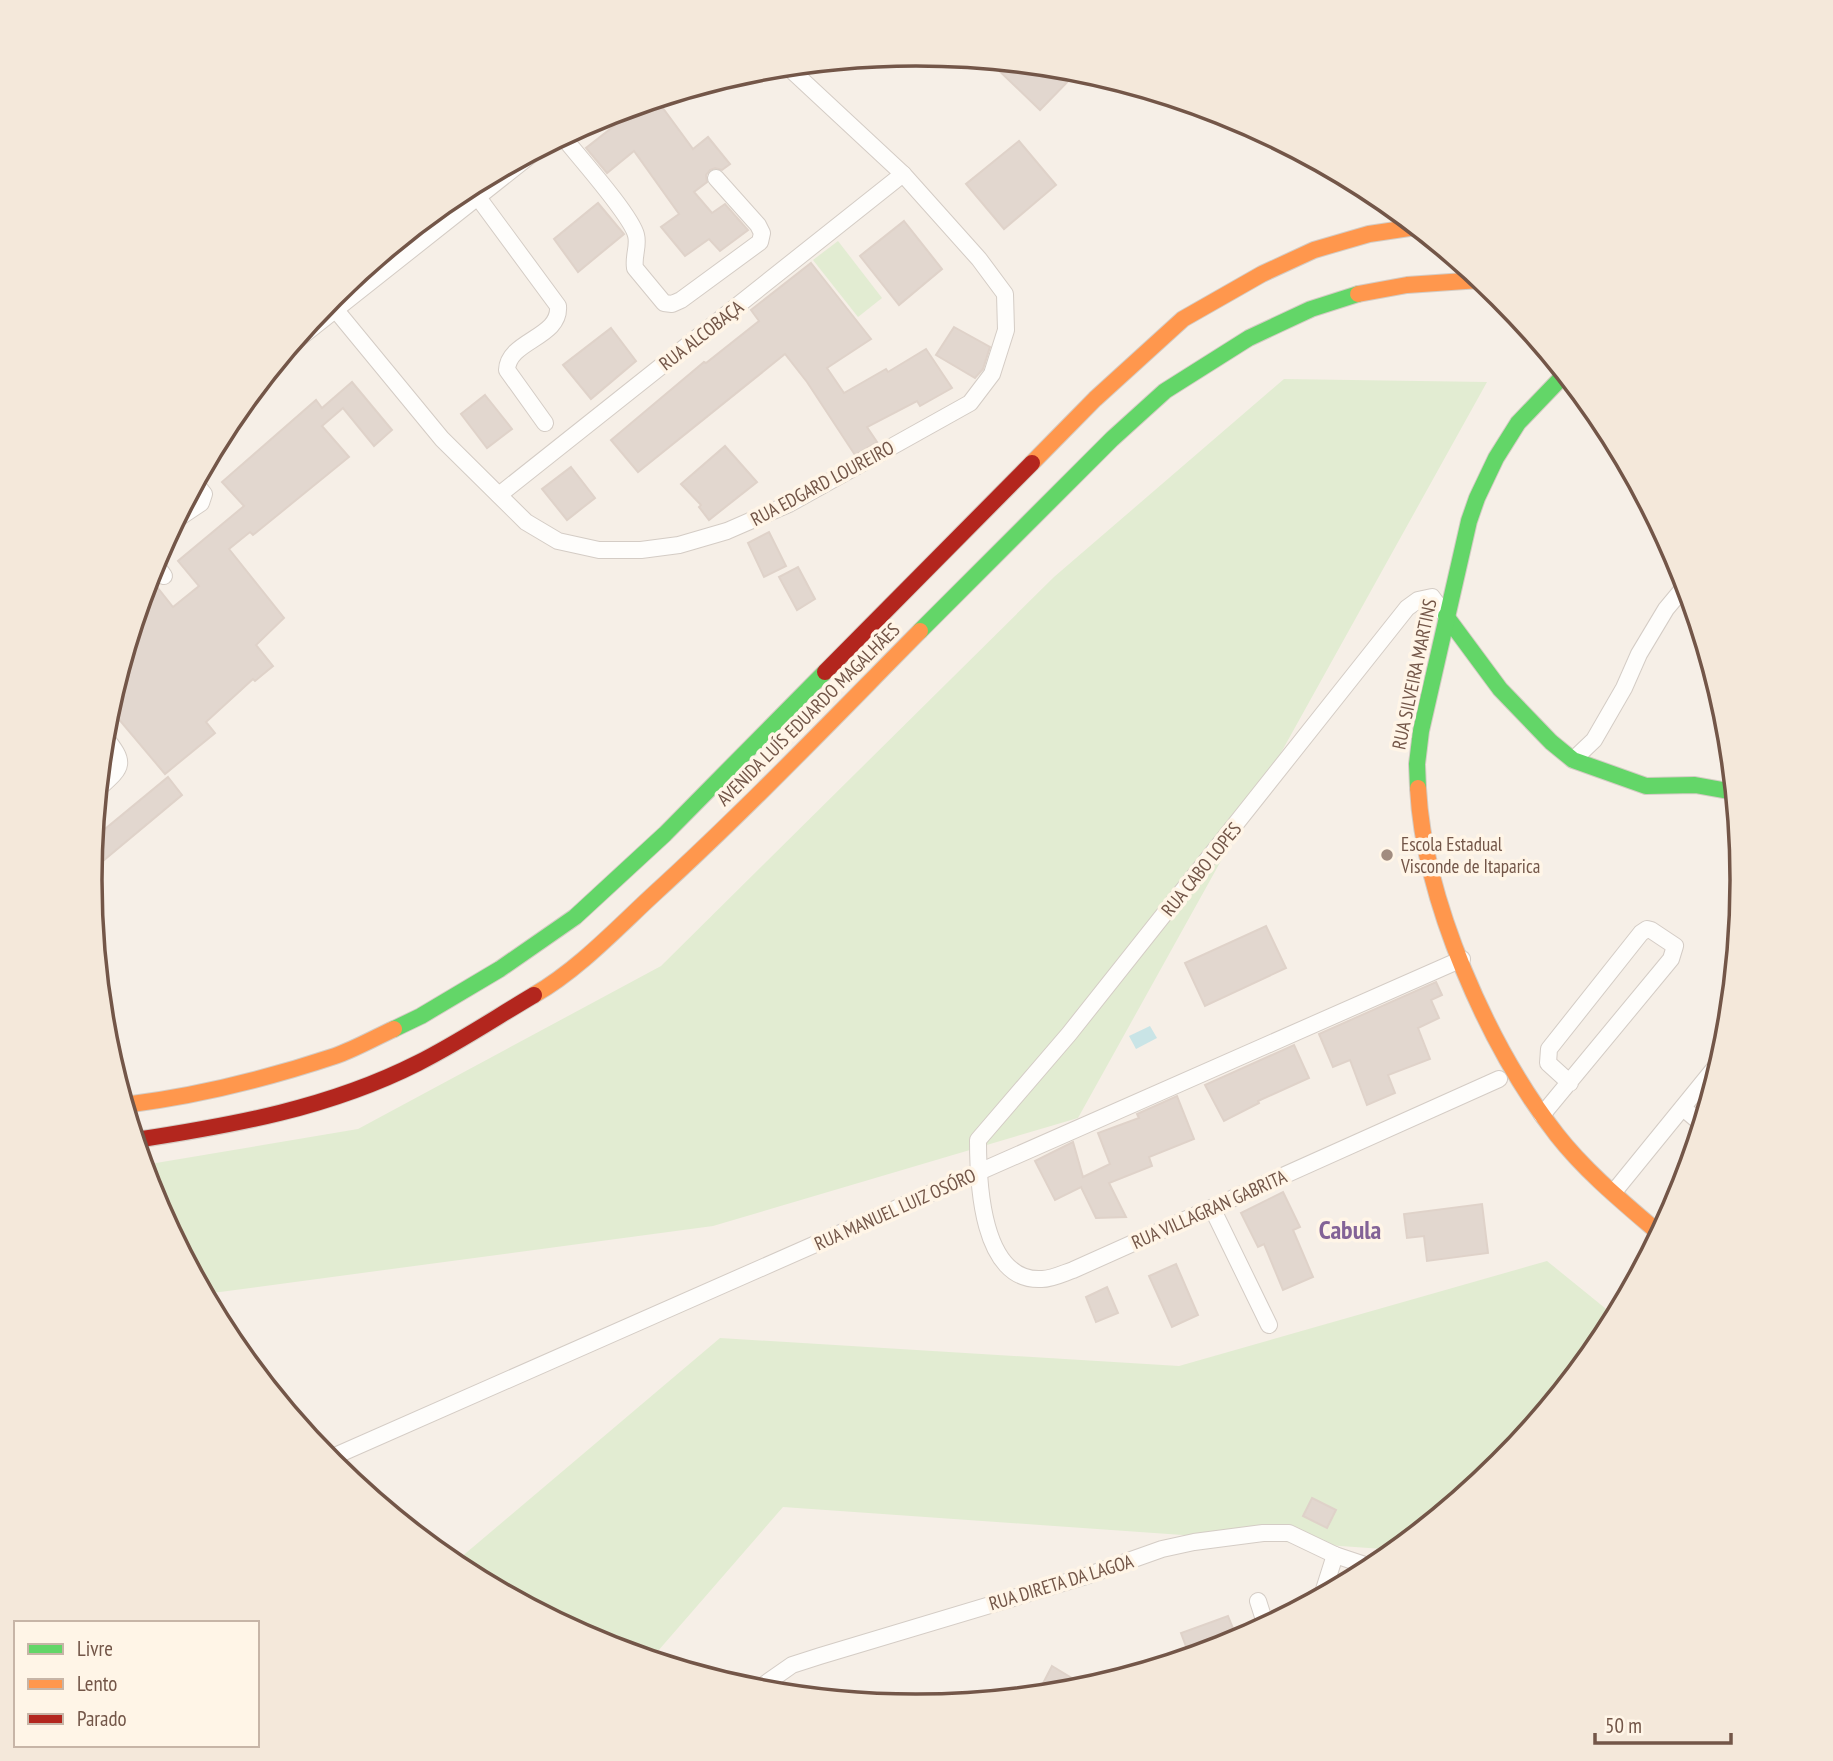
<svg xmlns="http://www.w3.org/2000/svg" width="1833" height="1761" viewBox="0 0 1833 1761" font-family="'PT Sans Narrow',sans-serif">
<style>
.green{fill:#e2ecd2}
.water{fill:#c9e4e6}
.building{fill:#e2d7cf;stroke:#dfd2c9;stroke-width:2}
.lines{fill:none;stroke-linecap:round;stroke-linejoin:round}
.street-casing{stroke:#d4ccc5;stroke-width:18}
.fast-casing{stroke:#d4ccc4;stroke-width:18}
.slow-casing{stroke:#d4ccc4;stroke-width:18}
.jam-casing{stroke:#d4ccc4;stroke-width:18}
.street{stroke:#fefdfb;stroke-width:16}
.fast{stroke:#63d668;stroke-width:16}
.slow{stroke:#ff974d;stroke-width:16}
.jam{stroke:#b3261e;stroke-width:16}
.poi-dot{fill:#a18c80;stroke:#fff5e7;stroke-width:2.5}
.labels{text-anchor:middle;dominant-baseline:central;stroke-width:7;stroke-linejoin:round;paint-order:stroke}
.street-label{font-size:19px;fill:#735648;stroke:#fff5e7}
.poi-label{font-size:19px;fill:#735648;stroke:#fff5e7;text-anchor:start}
.district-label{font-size:26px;font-weight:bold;fill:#836397;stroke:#fff5e7}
.rim{fill:none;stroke:#735648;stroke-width:3.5}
</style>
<rect width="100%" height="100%" fill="#f6efe7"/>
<g class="green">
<polygon points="838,241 882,298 858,317 813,260"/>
<polygon points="1284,379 1487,382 1078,1118 713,1226 205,1294 153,1196 144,1165 358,1129 661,966 1054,577"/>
<polygon points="1547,1261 1616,1317 1603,1340 1500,1465 1397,1550 783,1507 651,1659 600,1644 453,1564 720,1338 1179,1366"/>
</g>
<polygon class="water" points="1150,1026 1157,1038 1136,1049 1129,1036"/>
<g class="building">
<polygon points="990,62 1078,70 1079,70 1040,110"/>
<polygon points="657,100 693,149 708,137 730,164 722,170 715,168 710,170 706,175 707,182 694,192 712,213 725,204 748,230 720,251 709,239 685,256 661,227 679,214 634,151 607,173 586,148 641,105"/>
<polygon points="1019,141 1056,185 1004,229 966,184"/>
<polygon points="598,203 624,234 578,272 554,239"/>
<polygon points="904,221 942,269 899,305 860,256"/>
<polygon points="811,263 871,339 827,368 844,393 886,369 888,372 926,349 952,388 920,406 917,401 867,427 877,442 855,455 807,382 785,354 638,472 611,440 704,362 706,363 759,321 751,310"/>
<polygon points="954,327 990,347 983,369 975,378 936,355"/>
<polygon points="611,328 636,361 591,399 563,365"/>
<polygon points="352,382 392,430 374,446 343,408 322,426 349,457 253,535 250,532 229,549 284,618 256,645 273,666 255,681 253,679 206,722 215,733 165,774 117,717 106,726 149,577 173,607 199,586 178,561 244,506 222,482 316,400 322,408"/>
<polygon points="485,395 512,429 487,448 461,414"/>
<polygon points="725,446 757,482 709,520 699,507 701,505 681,484"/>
<polygon points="571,467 595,498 567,520 542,489"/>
<polygon points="769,532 786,566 764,577 748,543"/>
<polygon points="798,567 815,599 797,610 779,577"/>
<polygon points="168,777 182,795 91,871 94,838"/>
<polygon points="1266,926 1286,968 1205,1006 1185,963"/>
<polygon points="1436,982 1442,995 1431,1000 1439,1018 1418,1028 1430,1059 1388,1075 1395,1093 1367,1105 1350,1060 1333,1067 1319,1034"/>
<polygon points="1294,1045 1309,1078 1258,1101 1259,1103 1224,1121 1205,1085"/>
<polygon points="1177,1096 1194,1139 1149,1157 1152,1166 1109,1183 1126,1217 1096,1218 1081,1187 1055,1200 1035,1161 1073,1142 1083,1177 1110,1164 1098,1133 1139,1118 1137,1114"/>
<polygon points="1283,1192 1300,1227 1293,1230 1313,1277 1283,1290 1264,1244 1258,1247 1241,1213"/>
<polygon points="1482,1204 1488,1253 1427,1261 1424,1236 1407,1238 1404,1214"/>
<polygon points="1176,1264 1198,1315 1172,1327 1149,1276"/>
<polygon points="1107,1287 1118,1313 1096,1322 1086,1297"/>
<polygon points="1312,1498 1336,1510 1327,1528 1303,1516"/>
<polygon points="1228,1616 1238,1641 1190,1657 1181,1633"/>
<polygon points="1052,1666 1088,1688 1037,1695"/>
</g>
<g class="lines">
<g class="street-casing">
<g id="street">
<path d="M 563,137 C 579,157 631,215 636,235 C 639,246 633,256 635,268 L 664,303 L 672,304 L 681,300 L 760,242 L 762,233 L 758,225 L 716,178"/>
<path d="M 477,196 L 558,306 C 561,338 508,340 507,370 L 545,423"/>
<polyline points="335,309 442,439 526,522 558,541 599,550 641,550 679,545 727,531 789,504 970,403 992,374 1006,330 1005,294 979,259 903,174 788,67"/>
<polyline points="297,340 532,154"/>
<polyline points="499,495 903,174"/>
<polyline points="177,519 201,503 204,494 196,484"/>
<polyline points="154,562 164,576"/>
<path d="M 1446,616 L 1432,597 L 1418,600 L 1407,608 L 1069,1034 L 978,1140 C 978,1181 981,1283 1042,1279 C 1052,1279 1064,1273 1073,1270 L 1499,1079"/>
<polyline points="1573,760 1594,740 1624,688 1639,654 1666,609 1686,585"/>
<path d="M 99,788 C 124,766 126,763 104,736"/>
<polyline points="1683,1108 1702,1124"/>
<polyline points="1542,1115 1671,959 1675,946 1651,930 1647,929 1641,933 1549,1049 1548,1063 1570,1083"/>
<polyline points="1613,1193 1722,1059"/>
<polyline points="1212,1208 1269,1325"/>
<polyline points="328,1459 1462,959"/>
<polyline points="1322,1596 1335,1555"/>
<polyline points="1258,1601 1266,1626"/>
<polyline points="755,1691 792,1665 820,1656 1083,1577 1162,1549 1194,1542 1263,1533 1289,1533 1335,1555 1374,1568"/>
</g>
</g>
<g class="fast-casing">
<g id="fast">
<polyline points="1446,616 1500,689 1551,742 1573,760 1646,786 1695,785 1734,792"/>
<polyline points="920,631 1112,439 1165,391 1249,338 1311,309 1358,294"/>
<polyline points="1418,788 1417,764 1421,731 1469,521 1477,498 1496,458 1518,423 1565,374"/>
<polyline points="394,1029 421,1016 500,969 575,917 665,834 825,672"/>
</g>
</g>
<g class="slow-casing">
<g id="slow">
<polyline points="1358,294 1407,285 1480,280"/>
<polyline points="1032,463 1095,399 1183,319 1262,274 1314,250 1369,234 1416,227"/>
<path d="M 1418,788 C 1424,901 1488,1046 1557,1135 C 1586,1172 1624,1203 1660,1234"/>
<path d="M 534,995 C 579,969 617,928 655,893 C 747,809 833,719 920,631"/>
<path d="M 125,1105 C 197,1096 266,1079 335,1056 C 355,1049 374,1038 394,1029"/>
</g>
</g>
<g class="jam-casing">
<g id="jam">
<polyline points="825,672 1032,463"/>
<path d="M 136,1140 C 234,1125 329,1108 418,1063 C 458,1043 495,1018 534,995"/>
</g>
</g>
<use href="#street" class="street"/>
<use href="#fast" class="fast"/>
<use href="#slow" class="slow"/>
<use href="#jam" class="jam"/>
</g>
<circle class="poi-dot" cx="1387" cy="855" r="7"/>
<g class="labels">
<g class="street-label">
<text transform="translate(701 335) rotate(-38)">RUA ALCOBAÇA</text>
<text transform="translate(822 483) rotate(-28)">RUA EDGARD LOUREIRO</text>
<text transform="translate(1414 674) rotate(-78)">RUA SILVEIRA MARTINS</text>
<text transform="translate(808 714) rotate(-45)">AVENIDA LUÍS EDUARDO MAGALHÃES</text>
<text transform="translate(1201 869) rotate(-51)">RUA CABO LOPES</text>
<text transform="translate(895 1209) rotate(-24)">RUA MANUEL LUIZ OSÓRO</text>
<text transform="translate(1209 1209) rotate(-24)">RUA VILLAGRAN GABRITA</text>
<text transform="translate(1061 1582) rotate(-17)">RUA DIRETA DA LAGOA</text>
</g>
<g class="poi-label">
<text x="1401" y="844">Escola Estadual<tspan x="1401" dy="22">Visconde de Itaparica</tspan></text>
</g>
<g class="district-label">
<text x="1350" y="1229">Cabula</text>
</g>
</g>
<path d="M0 0H1833V1761H0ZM102 880a814 814 0 1 1 1628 0a814 814 0 1 1-1628 0Z" fill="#f4e8da" fill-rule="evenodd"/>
<path class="rim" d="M102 880a814 814 0 1 1 1628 0a814 814 0 1 1-1628 0Z"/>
<rect x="14" y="1621" width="245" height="126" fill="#fff5e7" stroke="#c7b5a7" stroke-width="2"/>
<rect x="28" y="1644" width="35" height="10" fill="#63d668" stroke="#c7b5a7" stroke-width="2"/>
<text x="77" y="1656" font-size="21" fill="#735648">Livre</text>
<rect x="28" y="1679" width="35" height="10" fill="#ff974d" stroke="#c7b5a7" stroke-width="2"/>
<text x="77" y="1691" font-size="21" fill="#735648">Lento</text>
<rect x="28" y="1714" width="35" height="10" fill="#b3261e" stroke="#c7b5a7" stroke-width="2"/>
<text x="77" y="1726" font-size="21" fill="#735648">Parado</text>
<path d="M1595 1733v10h136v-10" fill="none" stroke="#735648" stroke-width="3.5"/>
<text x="1605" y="1733" font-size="21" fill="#735648" stroke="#fff5e7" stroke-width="5" paint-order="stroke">50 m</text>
</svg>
